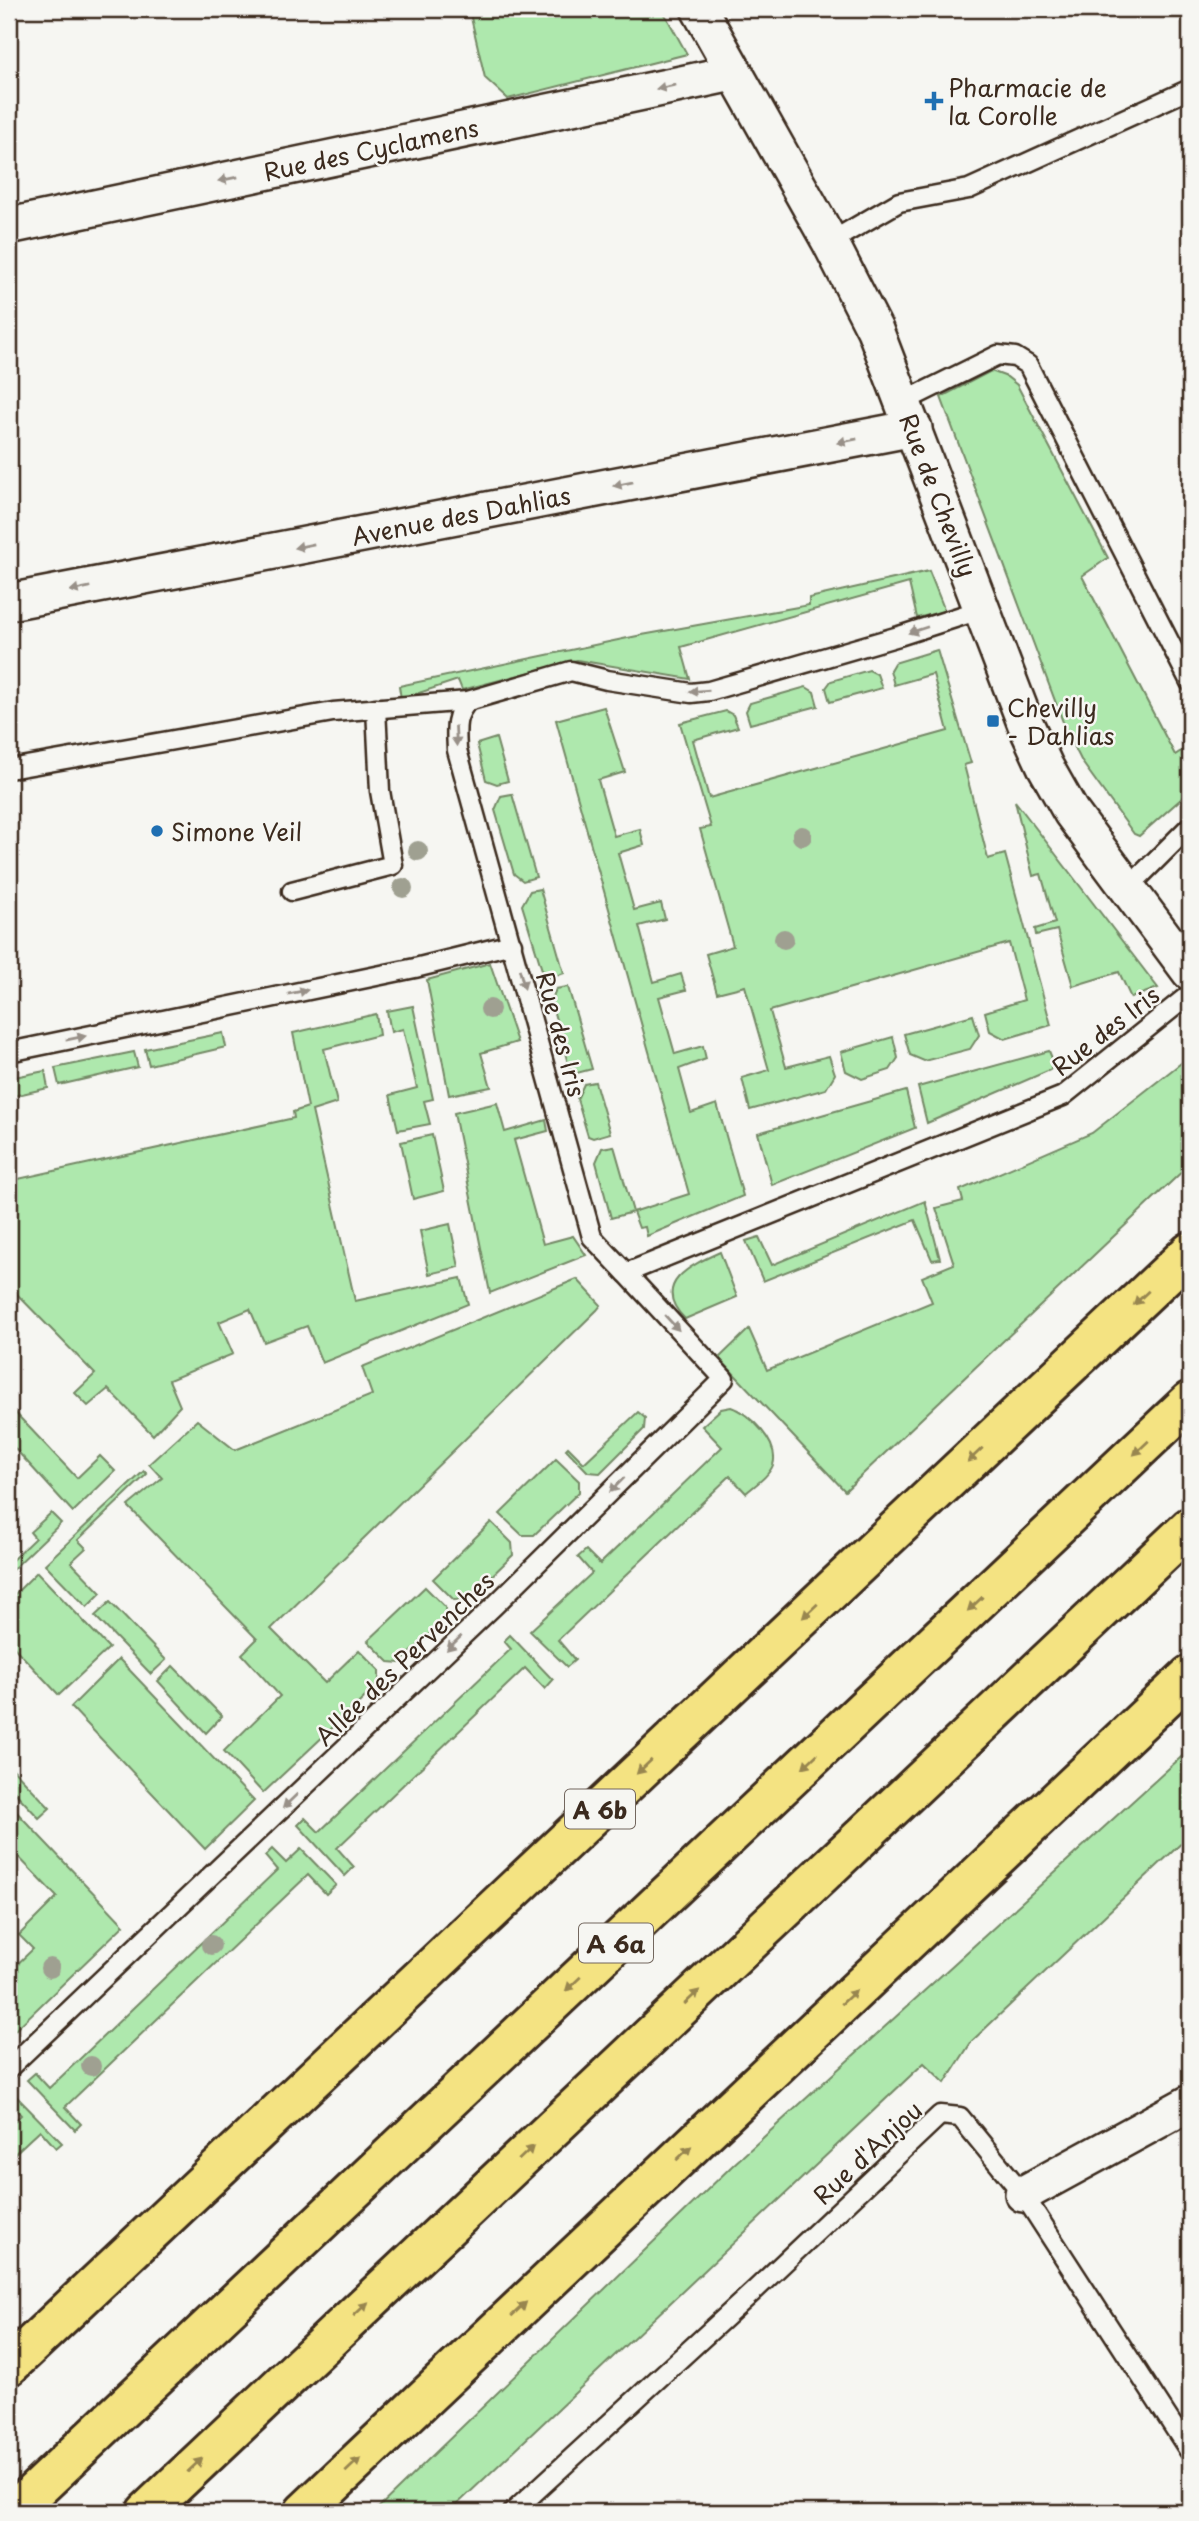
<svg xmlns="http://www.w3.org/2000/svg" width="1199" height="2521" viewBox="0 0 1199 2521" font-family="'Playpen Sans',sans-serif">
<style>
.green{fill:#aee8ad;stroke:#748966;stroke-width:2}
.lines{fill:none;stroke-linecap:round;stroke-linejoin:round}
.lane-casing{stroke:#3b2a1e;stroke-width:23}
.street-casing{stroke:#3b2a1e;stroke-width:40}
.highway-casing{stroke:#3b2a1e;stroke-width:44}
.lane{stroke:#f6f6f2;stroke-width:18}
.street{stroke:#f6f6f2;stroke-width:35}
.highway{stroke:#f4e382;stroke-width:38}
.tree{fill:#9fa091}
.oneway{fill:#989088}
.oneway2{fill:#988650}
.poi-dot{fill:#1f6fb2;stroke:#f6f6f2;stroke-width:2.5}
.labels{text-anchor:middle;dominant-baseline:central;stroke-width:5;stroke-linejoin:round;paint-order:stroke}
.shield{fill:#f6f6f2;stroke:#73675e;stroke-width:2}
.shield-label{font-size:23px;font-weight:bold;fill:#3b2a1e}
.poi-label{font-size:24px;fill:#3b2a1e;stroke:#f6f6f2;text-anchor:start}
.street-label{font-size:24px;fill:#3b2a1e;stroke:#f6f6f2}
</style>
<rect width="100%" height="100%" fill="#f6f6f2"/>
<filter id="ink" filterUnits="userSpaceOnUse"><feTurbulence type="fractalNoise" baseFrequency=".0143" numOctaves="2"/><feDisplacementMap in="SourceGraphic" scale="14" xChannelSelector="R" yChannelSelector="G"/><feConvolveMatrix kernelMatrix="1 2 1 2 8 2 1 2 1" color-interpolation-filters="sRGB"/></filter>
<g filter="url(#ink)">
<g class="green">
<polygon points="469,9 662,9 687,54 508,99 485,78"/>
<polygon points="991,371 1007,377 1017,385 1108,558 1082,576 1175,755 1190,745 1190,791 1139,836 1134,834 1082,762 1066,730 941,397"/>
<polygon points="929,571 945,611 917,618 909,583 681,647 690,679 577,660 462,690 458,680 401,699 399,686 642,635 809,605 809,598"/>
<polygon points="937,650 971,763 964,765 988,859 1005,854 1051,1025 1005,1039 990,1031 985,1012 1024,1000 1009,943 770,1011 786,1067 829,1056 835,1074 826,1089 750,1110 742,1078 769,1070 745,986 717,993 706,954 733,946 700,829 711,827 680,723 726,711 733,715 738,727 693,740 709,798 948,731 933,674 894,685 890,670 894,663"/>
<polygon points="869,670 877,674 882,688 830,702 826,688 831,681"/>
<polygon points="806,687 814,692 818,706 750,724 746,711 750,703"/>
<polygon points="604,707 625,772 598,780 614,836 640,829 644,845 618,853 634,910 661,903 665,919 639,926 654,982 681,974 686,990 659,997 675,1054 703,1046 706,1059 679,1069 691,1113 717,1104 743,1196 647,1236 645,1227 639,1228 633,1212 611,1218 596,1162 602,1148 614,1146 633,1212 689,1194 556,720"/>
<polygon points="496,738 508,781 497,784 486,780 477,744"/>
<polygon points="512,794 536,877 523,881 514,874 495,810 501,796"/>
<polygon points="1015,801 1158,988 1131,998 1119,972 1073,986 1057,930 1036,935 1035,929 1055,923 1041,874 1033,876"/>
<polygon points="540,889 564,973 550,978 542,970 522,905 530,891"/>
<polygon points="490,963 517,1042 481,1053 491,1087 449,1095 427,980"/>
<polygon points="568,987 592,1069 577,1073 569,1067 551,1002 556,989"/>
<polygon points="413,1006 433,1099 424,1101 430,1124 398,1130 390,1095 417,1088 403,1029 391,1032 387,1011"/>
<polygon points="376,1014 379,1035 324,1049 337,1103 312,1111 355,1301 461,1278 468,1304 322,1363 307,1326 264,1342 250,1309 219,1322 233,1354 169,1380 180,1406 153,1435 108,1389 88,1406 75,1393 95,1374 11,1288 9,1290 9,1181 294,1118 293,1112 308,1107 293,1033"/>
<polygon points="973,1015 979,1035 970,1049 924,1061 910,1055 904,1034"/>
<polygon points="223,1033 226,1047 149,1065 145,1049"/>
<polygon points="893,1037 898,1058 890,1070 862,1079 846,1071 841,1052"/>
<polygon points="1049,1051 1054,1063 1050,1070 927,1123 918,1087"/>
<polygon points="134,1052 138,1067 59,1085 55,1068"/>
<polygon points="1190,1056 1190,1164 845,1491 719,1358 749,1329 767,1370 932,1302 922,1277 954,1264 936,1208 963,1201 960,1190 1092,1133"/>
<polygon points="45,1071 48,1088 9,1097 9,1078"/>
<polygon points="595,1082 610,1133 593,1138 588,1136 577,1099 584,1084"/>
<polygon points="906,1091 915,1128 772,1185 758,1133"/>
<polygon points="497,1103 505,1132 546,1120 548,1131 514,1140 543,1244 573,1236 586,1255 490,1293 454,1113"/>
<polygon points="432,1135 444,1191 413,1199 401,1142"/>
<polygon points="925,1201 940,1259 932,1260 915,1220 763,1281 746,1241 759,1237 772,1265"/>
<polygon points="450,1224 459,1267 429,1274 420,1231"/>
<path d="M 720,1252 L 737,1297 L 685,1319 C 650,1284 691,1265 720,1252 Z"/>
<polygon points="577,1279 601,1305 597,1310 271,1629 325,1683 359,1650 379,1670 379,1684 263,1793 224,1751 280,1696 242,1654 257,1639 128,1506 162,1478 149,1464 197,1420 235,1450 372,1395 362,1367"/>
<polygon points="9,1406 77,1478 100,1456 115,1471 73,1512 9,1442"/>
<path d="M 731,1407 C 749,1413 780,1443 773,1465 C 769,1476 755,1485 746,1493 L 730,1476 L 558,1640 L 575,1660 L 567,1667 L 530,1631 L 592,1573 L 578,1557 L 586,1550 L 600,1564 L 722,1447 L 702,1426 L 721,1409 Z"/>
<polygon points="638,1412 645,1418 644,1429 600,1473 588,1472 566,1449 568,1447 584,1463"/>
<polygon points="556,1459 579,1481 579,1492 534,1535 522,1535 500,1514"/>
<polygon points="144,1471 147,1474 78,1540 86,1548 71,1562 101,1593 87,1607 45,1564"/>
<polygon points="51,1513 61,1523 9,1573 9,1563 35,1538 30,1532"/>
<polygon points="491,1522 512,1543 513,1555 468,1599 454,1600 433,1579"/>
<polygon points="37,1572 109,1648 59,1695 9,1642 9,1600"/>
<polygon points="425,1587 445,1607 446,1619 400,1663 389,1662 368,1641"/>
<polygon points="110,1602 166,1660 151,1674 95,1616"/>
<polygon points="510,1635 553,1680 545,1689 525,1668 337,1848 354,1867 345,1876 298,1825 305,1818 319,1832 511,1649 504,1641"/>
<polygon points="119,1659 254,1801 205,1849 71,1707"/>
<polygon points="173,1666 222,1716 206,1733 158,1681"/>
<polygon points="1190,1749 1190,1835 972,2041 945,2083 924,2063 449,2512 374,2512 733,2165"/>
<polygon points="9,1765 50,1808 39,1818 9,1786"/>
<polygon points="9,1804 124,1925 9,2036 9,1972 33,1949 19,1935 57,1897 9,1847"/>
<polygon points="272,1849 286,1863 301,1849 336,1885 326,1894 308,1875 65,2107 81,2124 75,2130 27,2080 35,2073 49,2088 62,2076 277,1870 265,1856"/>
<polygon points="13,2093 62,2143 56,2148 40,2130 9,2159 9,2127 21,2115 9,2102 9,2098"/>
</g>
<g class="lines">
<g class="lane-casing">
<g id="lane">
<polyline points="830,242 899,202 969,189 1190,89"/>
<polyline points="903,402 998,355 1015,357 1028,365 1190,682"/>
<path d="M 983,609 L 899,636 L 709,691 L 691,693 L 607,680 L 571,671 L 468,701 C 454,716 456,729 457,750 L 592,1237 L 626,1273 L 1063,1096 L 1190,994"/>
<polyline points="9,769 333,712 468,701"/>
<polyline points="1129,887 1190,826"/>
<polyline points="292,891 393,865 380,791 376,708"/>
<polyline points="9,1052 415,968 512,944"/>
<polyline points="9,2068 495,1605 724,1379 626,1273"/>
<polyline points="513,2512 756,2289 940,2115 960,2117 1023,2194 1190,2452"/>
</g>
</g>
<g class="street-casing">
<g id="street">
<polyline points="699,9 830,242 875,330 1026,725 1045,766 1071,812 1190,972"/>
<polyline points="9,226 733,73"/>
<polyline points="9,602 914,428"/>
<polyline points="1023,2194 1190,2103"/>
</g>
</g>
<g class="highway-casing">
<g id="highway">
<polyline points="9,2366 1190,1252"/>
<polyline points="13,2512 1190,1401"/>
<polyline points="146,2512 1190,1527"/>
<polyline points="304,2512 1190,1675"/>
</g>
</g>
<use href="#lane" class="lane"/>
<use href="#street" class="street"/>
<use href="#highway" class="highway"/>
</g>
<g class="tree">
<circle cx="802" cy="836" r="10"/>
<circle cx="418" cy="851" r="10"/>
<circle cx="403" cy="888" r="10"/>
<circle cx="784" cy="939" r="10"/>
<circle cx="490" cy="1009" r="10"/>
<circle cx="211" cy="1945" r="10"/>
<circle cx="50" cy="1968" r="10"/>
<circle cx="91" cy="2066" r="10"/>
</g>
<defs><path id="oneway-solid" d="M-6-.8H1V-3.2L6.5 0L1 3.2V.8H-6Z" transform="scale(1.75)"/></defs>
<g class="oneway">
<use href="#oneway-solid" transform="translate(666 87) rotate(168)"/>
<use href="#oneway-solid" transform="translate(228 179) rotate(168)"/>
<use href="#oneway-solid" transform="translate(847 441) rotate(169)"/>
<use href="#oneway-solid" transform="translate(623 484) rotate(169)"/>
<use href="#oneway-solid" transform="translate(304 546) rotate(169)"/>
<use href="#oneway-solid" transform="translate(80 589) rotate(169)"/>
<use href="#oneway-solid" transform="translate(918 630) rotate(162)"/>
<use href="#oneway-solid" transform="translate(699 691) rotate(176)"/>
<use href="#oneway-solid" transform="translate(456 736) rotate(87)"/>
<use href="#oneway-solid" transform="translate(522 979) rotate(75)"/>
<use href="#oneway-solid" transform="translate(298 992) rotate(-12)"/>
<use href="#oneway-solid" transform="translate(76 1038) rotate(-12)"/>
<use href="#oneway-solid" transform="translate(672 1323) rotate(47)"/>
<use href="#oneway-solid" transform="translate(617 1485) rotate(135)"/>
<use href="#oneway-solid" transform="translate(454 1643) rotate(136)"/>
<use href="#oneway-solid" transform="translate(290 1801) rotate(136)"/>
</g>
<g class="oneway2">
<use href="#oneway-solid" transform="translate(1141 1298) rotate(137)"/>
<use href="#oneway-solid" transform="translate(1141 1448) rotate(137)"/>
<use href="#oneway-solid" transform="translate(975 1455) rotate(137)"/>
<use href="#oneway-solid" transform="translate(975 1604) rotate(137)"/>
<use href="#oneway-solid" transform="translate(810 1611) rotate(137)"/>
<use href="#oneway-solid" transform="translate(810 1761) rotate(137)"/>
<use href="#oneway-solid" transform="translate(644 1767) rotate(137)"/>
<use href="#oneway-solid" transform="translate(573 1984) rotate(137)"/>
<use href="#oneway-solid" transform="translate(692 1997) rotate(-43)"/>
<use href="#oneway-solid" transform="translate(849 1997) rotate(-43)"/>
<use href="#oneway-solid" transform="translate(526 2153) rotate(-43)"/>
<use href="#oneway-solid" transform="translate(684 2153) rotate(-43)"/>
<use href="#oneway-solid" transform="translate(361 2309) rotate(-43)"/>
<use href="#oneway-solid" transform="translate(519 2309) rotate(-43)"/>
<use href="#oneway-solid" transform="translate(195 2465) rotate(-43)"/>
<use href="#oneway-solid" transform="translate(353 2465) rotate(-43)"/>
</g>
</g>
<g class="poi-dot">
<path d="M930.5 90.5h7v7h7v7h-7v7h-7v-7h-7v-7h7z"/>
<rect x="986" y="714" width="14" height="14" rx="3.5"/>
<circle cx="157" cy="831" r="7"/>
</g>
<g class="labels">
<g class="shield">
<rect x="565" y="1789.5" width="70" height="39" rx="5"/>
<rect x="579" y="1923.5" width="74" height="39" rx="5"/>
</g>
<g class="shield-label">
<text x="600" y="1809">A 6b</text>
<text x="616" y="1943">A 6a</text>
</g>
<g class="poi-label">
<text x="948" y="87">Pharmacie de<tspan x="948" dy="28">la Corolle</tspan></text>
<text x="1007" y="707">Chevilly<tspan x="1007" dy="28">- Dahlias</tspan></text>
<text x="171" y="831">Simone Veil</text>
</g>
<g class="street-label">
<text transform="translate(371 149) rotate(-12)">Rue des Cyclamens</text>
<text transform="translate(939 495) rotate(69)">Rue de Chevilly</text>
<text transform="translate(461 515) rotate(-11)">Avenue des Dahlias</text>
<text transform="translate(1105 1030) rotate(-38)">Rue des Iris</text>
<text transform="translate(562 1034) rotate(75)">Rue des Iris</text>
<text transform="translate(404 1658) rotate(-44)">Allée des Pervenches</text>
<text transform="translate(867 2152) rotate(-43)">Rue d'Anjou</text>
</g>
</g>
<rect width="1199" height="2521" fill="none" stroke="#f6f6f2" stroke-width="35"/>
<rect x="18" y="18" width="1164" height="2486" fill="none" stroke="#3b2a1e" stroke-width="2.5" filter="url(#ink)"/>
</svg>
